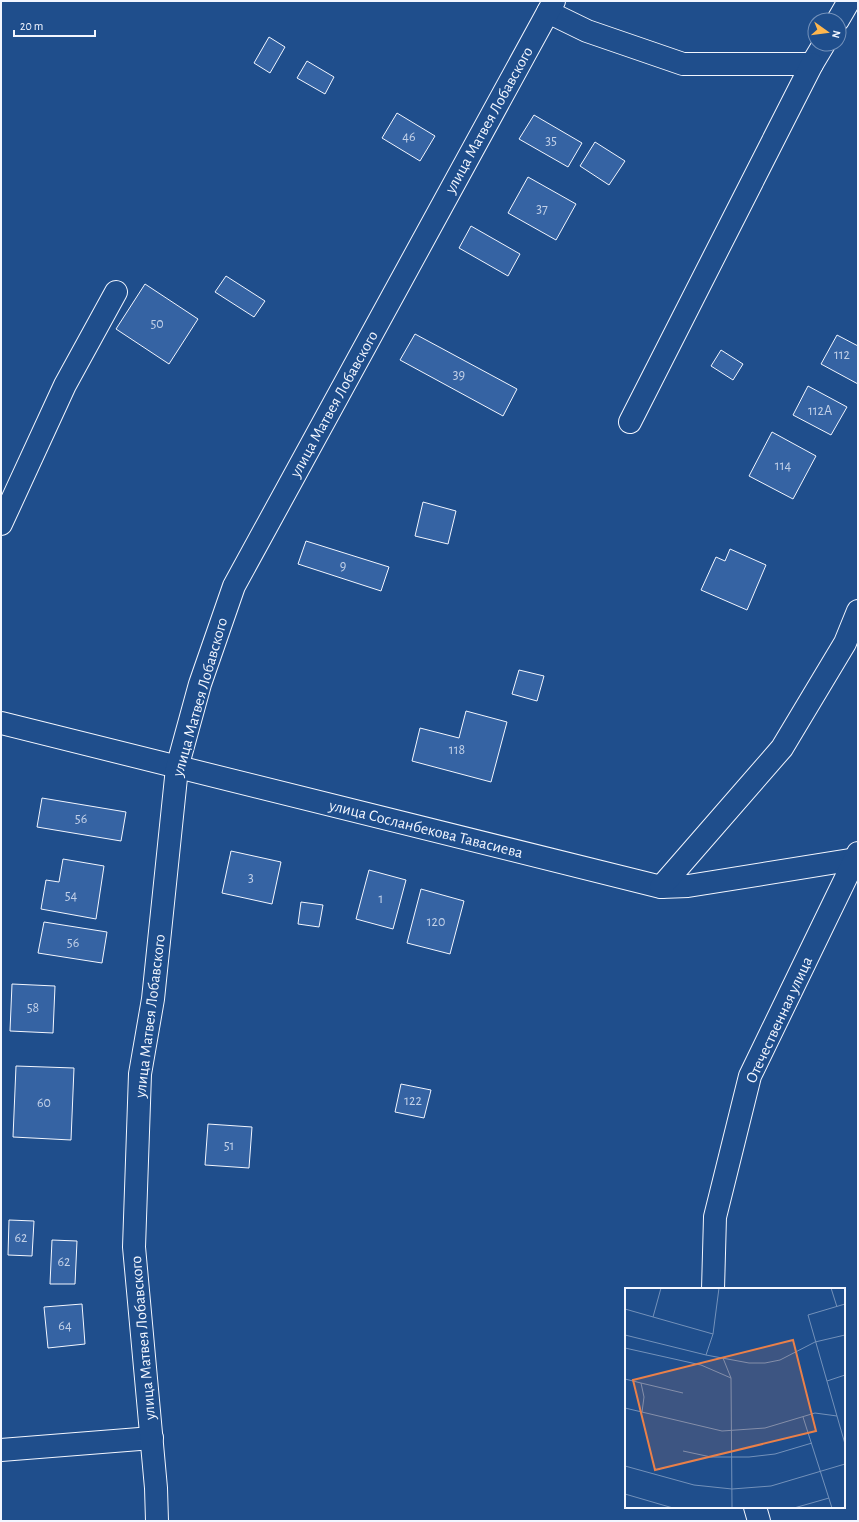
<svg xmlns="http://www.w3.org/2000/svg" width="859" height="1522" viewBox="0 0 859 1522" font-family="'Alegreya Sans',sans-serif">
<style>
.building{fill:#3563a3;stroke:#f2f6ff}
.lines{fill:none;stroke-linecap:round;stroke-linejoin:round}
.street-casing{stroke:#f2f6ff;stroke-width:24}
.street{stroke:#1f4e8c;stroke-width:22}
.labels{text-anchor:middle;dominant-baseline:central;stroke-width:3;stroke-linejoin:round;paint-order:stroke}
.number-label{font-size:14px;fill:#c3d1e8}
.street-label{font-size:16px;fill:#f2f6ff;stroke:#1f4e8c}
.inset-road{fill:none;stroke:#7391ba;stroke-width:1}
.view{fill:#ea8049;fill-opacity:0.15;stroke:#ea8049;stroke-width:2}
.inset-edge{fill:none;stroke:#f2f6ff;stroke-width:2}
</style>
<rect width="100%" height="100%" fill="#1f4e8c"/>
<g class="building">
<polygon points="269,37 285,47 270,73 254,63"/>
<polygon points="307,61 334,77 325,94 297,78"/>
<polygon points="397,113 435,136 420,161 382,138"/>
<polygon points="534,115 582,143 568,167 519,139"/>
<polygon points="595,142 625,161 609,185 580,166"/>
<polygon points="528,177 576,204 556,240 508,213"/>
<polygon points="471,226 520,254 508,276 459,248"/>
<polygon points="226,276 265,301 254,317 215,292"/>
<polygon points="145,284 198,319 169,364 116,329"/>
<polygon points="415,334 517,389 503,416 400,360"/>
<polygon points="837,335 858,346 858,384 821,364"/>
<polygon points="721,350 743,364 733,380 711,366"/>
<polygon points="808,386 847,407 831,435 793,415"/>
<polygon points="772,432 816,456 793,499 749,476"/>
<polygon points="423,502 456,511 448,544 415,536"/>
<polygon points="306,541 389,567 381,591 298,564"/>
<polygon points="730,549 766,565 747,610 701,590 716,557 725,561"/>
<polygon points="519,670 544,676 537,701 512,694"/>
<polygon points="466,711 507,722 491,782 412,761 420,728 459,738"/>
<polygon points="42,798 126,812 121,841 37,827"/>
<polygon points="231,851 281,862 272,904 222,893"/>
<polygon points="63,859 104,866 96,919 41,909 46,880 59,882"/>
<polygon points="369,870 406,880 393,929 356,919"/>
<polygon points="421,889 464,901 450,954 407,943"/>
<polygon points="301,902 323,905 319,927 298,924"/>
<polygon points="44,922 107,932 102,963 38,953"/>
<polygon points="12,984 55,986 53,1033 10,1031"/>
<polygon points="16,1066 74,1068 71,1140 13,1137"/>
<polygon points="401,1084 431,1090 424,1118 395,1112"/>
<polygon points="208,1124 252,1127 249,1168 205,1165"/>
<polygon points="9,1220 34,1221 32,1256 8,1255"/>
<polygon points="52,1240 77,1241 75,1284 50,1284"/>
<polygon points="82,1304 85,1344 48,1348 44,1307"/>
</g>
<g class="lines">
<g class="street-casing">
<g id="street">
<polyline points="548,12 587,31 683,64 812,64 824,44"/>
<polyline points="838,20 849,1"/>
<polyline points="630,422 812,64"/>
<polyline points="1,524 65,385 116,292"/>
<polyline points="1,723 661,887 688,886 856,859"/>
<polyline points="661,887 782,748 845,643 858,611"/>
<polyline points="713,1289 715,1217 750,1076 858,853"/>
<polyline points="1,1450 152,1438"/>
<polyline points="755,1507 759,1521"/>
<polyline points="157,1521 156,1488 134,1247 140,1074 153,999 177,768 200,684 234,586 554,1"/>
</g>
</g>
<use href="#street" class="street"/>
</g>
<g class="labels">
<g class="number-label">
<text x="409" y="137">46</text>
<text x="551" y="141">35</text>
<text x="542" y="209">37</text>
<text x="157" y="324">50</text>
<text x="842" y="355">112</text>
<text x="459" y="375">39</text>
<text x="820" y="411">112А</text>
<text x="783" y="466">114</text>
<text x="343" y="566">9</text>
<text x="457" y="750">118</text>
<text x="81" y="819">56</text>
<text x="251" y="878">3</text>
<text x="71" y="896">54</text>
<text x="381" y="899">1</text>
<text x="436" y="922">120</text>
<text x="73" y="943">56</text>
<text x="33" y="1008">58</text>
<text x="413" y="1101">122</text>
<text x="44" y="1103">60</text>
<text x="229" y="1146">51</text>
<text x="21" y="1238">62</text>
<text x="64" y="1262">62</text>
<text x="65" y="1326">64</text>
</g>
<g class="street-label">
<text transform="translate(489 120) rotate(-61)">улица Матвея Лобавского</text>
<text transform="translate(334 404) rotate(-61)">улица Матвея Лобавского</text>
<text transform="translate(200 697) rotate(-74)">улица Матвея Лобавского</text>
<text transform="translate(426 829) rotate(14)">улица Сосланбекова Тавасиева</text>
<text transform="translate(150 1016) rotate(-83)">улица Матвея Лобавского</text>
<text transform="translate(779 1020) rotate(-65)">Отечественная улица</text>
<text transform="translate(143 1338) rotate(-95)">улица Матвея Лобавского</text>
</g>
</g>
<g transform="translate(625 1288)">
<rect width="220" height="220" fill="#1f4e8c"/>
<path class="inset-road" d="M 206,0 L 212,19M 220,16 L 183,27 L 220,156M 0,21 L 88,46M 28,29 L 36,0M 0,47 L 81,67 L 124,75 L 140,75 L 155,72 L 190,54 L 220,47M 0,60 L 76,77 L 106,90M 81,67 L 88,46 L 94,0M 98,70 L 106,90 L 107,220M 0,91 L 16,95 L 19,109 L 17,124M 202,93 L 220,87M 16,95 L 58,105M 0,120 L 97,143 L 140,140 L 190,125 L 212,128M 178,129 L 207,220M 58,163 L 86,169 L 124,169 L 150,166 L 187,155M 0,178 L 69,197 L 107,201 L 146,198 L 220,176M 0,206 L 48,220M 169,220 L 204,210"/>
<path class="view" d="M 168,52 L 191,143 L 30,182 L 8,92 Z"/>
<rect width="220" height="220" class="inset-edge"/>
</g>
<rect width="859" height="1522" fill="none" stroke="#f2f6ff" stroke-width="4"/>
<g transform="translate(827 32) rotate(104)"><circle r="19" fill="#1f4e8c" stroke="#7391ba"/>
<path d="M0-3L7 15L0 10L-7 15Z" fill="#ffb74d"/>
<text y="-6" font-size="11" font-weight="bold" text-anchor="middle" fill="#f2f6ff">N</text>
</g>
<path d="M14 30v6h81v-6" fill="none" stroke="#f2f6ff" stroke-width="2"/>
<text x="20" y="30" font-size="12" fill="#f2f6ff" stroke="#1f4e8c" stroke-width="3" paint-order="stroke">20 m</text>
</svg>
